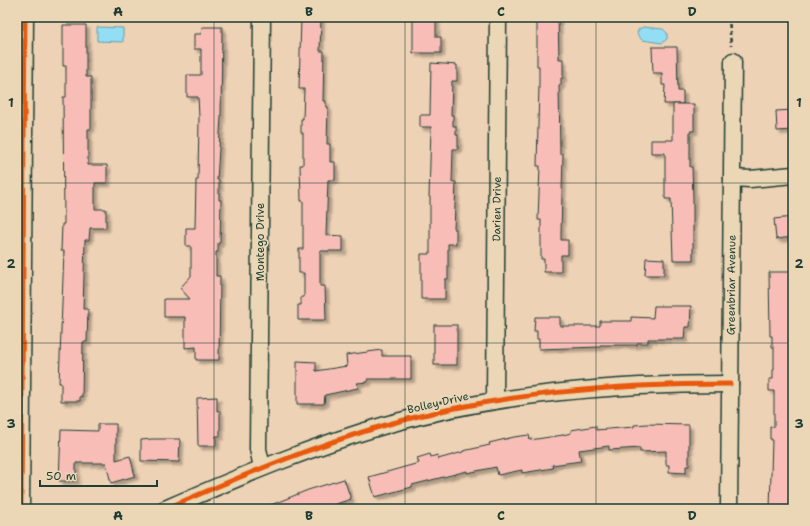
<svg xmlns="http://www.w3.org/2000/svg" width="810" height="526" viewBox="0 0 810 526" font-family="'Shantell Sans',sans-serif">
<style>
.water{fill:#94def5;stroke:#659ea8}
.building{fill:#f9bdb7;stroke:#1f3d34;filter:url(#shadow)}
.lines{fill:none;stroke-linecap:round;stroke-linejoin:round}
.street-casing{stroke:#1f3d34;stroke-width:19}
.path{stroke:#1f3d34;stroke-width:2.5;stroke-dasharray:4 3;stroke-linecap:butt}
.street{stroke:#ebd7b5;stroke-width:16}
.cycleway-casing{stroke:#ebd7b5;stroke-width:8}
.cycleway{stroke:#e8590c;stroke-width:5}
.grid{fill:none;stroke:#1f3d34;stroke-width:1;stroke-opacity:0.55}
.labels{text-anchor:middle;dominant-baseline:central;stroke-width:3.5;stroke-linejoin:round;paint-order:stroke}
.street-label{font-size:11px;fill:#1f3d34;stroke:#ebd7b5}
.neatline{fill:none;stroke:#1f3d34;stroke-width:1.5}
.grid-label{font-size:13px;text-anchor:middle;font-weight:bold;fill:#1f3d34}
</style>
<defs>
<filter id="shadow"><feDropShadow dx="3.5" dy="3.5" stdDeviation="1" flood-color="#0004"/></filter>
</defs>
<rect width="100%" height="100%" fill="#eed2b5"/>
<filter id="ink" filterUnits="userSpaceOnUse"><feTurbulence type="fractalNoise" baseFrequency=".025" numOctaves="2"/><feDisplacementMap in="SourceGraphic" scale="8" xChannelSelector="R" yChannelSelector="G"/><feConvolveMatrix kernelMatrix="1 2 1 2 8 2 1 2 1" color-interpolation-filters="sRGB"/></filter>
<g filter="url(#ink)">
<g class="water">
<polygon points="97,27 123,28 123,42 97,41"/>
<polygon points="643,27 663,29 667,33 667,39 662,43 642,40 637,34 638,30"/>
</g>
<g class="building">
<polygon points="301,17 321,17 320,51 324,51 323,101 326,101 326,107 328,107 327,144 330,144 330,162 335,162 335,180 328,180 326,235 343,236 343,251 320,251 320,286 325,286 326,320 298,320 298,305 301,305 301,297 304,297 304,273 299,273 299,249 303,249 303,201 301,201 300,165 303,165 303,133 301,133 301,119 303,119 304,89 299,89"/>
<polygon points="413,17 436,17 436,37 441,37 441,53 413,53"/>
<polygon points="537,17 558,17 559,59 563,59 563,78 561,78 561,85 559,85 560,154 563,154 561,233 561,240 568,240 568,255 561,255 561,272 544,272 544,259 541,259 541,220 538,220 540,166 537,166 539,85 539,66 537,66"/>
<polygon points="63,25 86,25 86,77 91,77 91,129 88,129 88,165 107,165 107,183 95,183 95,209 106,209 106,228 90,228 89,240 85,240 83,309 88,309 87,342 83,342 82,397 80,396 80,401 61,401 61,383 59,383 64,251 61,251 62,224 64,224 63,97 66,97 66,66 63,66"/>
<polygon points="202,27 222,27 221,117 217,180 219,180 219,200 221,200 220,243 218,243 218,252 216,252 216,276 220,276 219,360 196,360 196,347 185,348 185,317 164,317 164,299 190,299 180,288 191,276 191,246 186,246 186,228 195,228 196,180 198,180 199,117 198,97 187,97 187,75 201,75 201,49 194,49 194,34 201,34"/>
<polygon points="652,47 677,47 678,91 683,91 683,104 664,104 665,85 662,85 662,73 653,73"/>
<polygon points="431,63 457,65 457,81 452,81 451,115 453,115 453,126 456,126 456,135 458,135 458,149 453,149 452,182 456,182 454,229 456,229 456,244 448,244 448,279 445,279 445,299 421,299 421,254 430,254 430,197 429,197 431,127 420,127 420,115 430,115"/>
<polygon points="673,104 694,104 694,131 690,131 690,167 692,167 693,198 693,260 673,260 671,199 665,199 665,153 651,153 651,140 673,140"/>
<polygon points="793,110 793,130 777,131 776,111"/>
<polygon points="793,217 793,237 776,239 774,219"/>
<polygon points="646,258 664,259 664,275 645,275"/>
<polygon points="769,272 793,272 793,509 770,509 772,439 770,439 770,427 774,427 774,391 769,391 769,379 773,379 773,370 774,370 774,347 772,347 772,336 770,336"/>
<polygon points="654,306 691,306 690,327 685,327 684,339 648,339 648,343 637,343 637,345 600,345 600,347 539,349 539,339 537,339 537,331 534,331 535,317 560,317 560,326 600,326 600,321 631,321 631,317 653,318"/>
<rect x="434" y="325" width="23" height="40"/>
<polygon points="382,350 382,356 411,356 411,379 368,379 368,382 357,383 358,388 325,395 324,404 297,404 297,361 316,362 316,371 347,366 346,355"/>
<polygon points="217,397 217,411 220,411 220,436 216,436 216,446 198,446 197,398"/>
<polygon points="98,424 116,424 116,460 130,456 135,476 111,483 106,463 76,463 76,481 59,481 61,430 98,431"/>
<polygon points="647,424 689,425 689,466 686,466 686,473 669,472 669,465 666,465 666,451 640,452 640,448 609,450 609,446 579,450 581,461 552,465 553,468 522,473 522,470 498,475 496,467 467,473 467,471 412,485 412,487 375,497 369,477 419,463 417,458 430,454 431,457 437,455 438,459 463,452 463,451 490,445 489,443 514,437 529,435 530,440 563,435 571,433 571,430 596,426 596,430 634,427 634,425"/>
<polygon points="152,439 180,439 179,462 141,461 141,440"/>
<polygon points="344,479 351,499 321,509 261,509 308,490"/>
</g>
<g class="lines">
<g class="street-casing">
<g id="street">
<polyline points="262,17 258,449 262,467"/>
<polyline points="732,178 750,179 793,175"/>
<path id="s1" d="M 495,400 L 498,17"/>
<polyline points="21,509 25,17"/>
<path d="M 165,509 C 239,477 312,446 389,424 C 500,393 615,384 730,384"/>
<path id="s2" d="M 729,509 L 733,61"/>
</g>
</g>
<polyline class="path" points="729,17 731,46"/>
<use href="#street" class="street"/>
<g class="cycleway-casing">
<g id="cycleway">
<polyline points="21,509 25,17"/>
<path d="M 165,509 C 239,477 312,446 389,424 C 500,393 615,384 730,384"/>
</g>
</g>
<use href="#cycleway" class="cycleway"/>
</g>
</g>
<path class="grid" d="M 214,17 L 214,509M 405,17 L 405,509M 596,17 L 596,509M 17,183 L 793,183M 17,343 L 793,343"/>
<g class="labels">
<g class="street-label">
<text stroke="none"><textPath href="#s1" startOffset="191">Darien Drive</textPath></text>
<text transform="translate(260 242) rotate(-90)">Montego Drive</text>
<text stroke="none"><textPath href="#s2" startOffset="224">Greenbriar Avenue</textPath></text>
<text transform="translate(438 403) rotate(-13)">Bolley Drive</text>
</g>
</g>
<rect width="810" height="526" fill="none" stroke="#ebd7b5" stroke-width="44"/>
<path d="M40 480v6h117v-6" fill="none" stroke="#1f3d34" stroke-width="2"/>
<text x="46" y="480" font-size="12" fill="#1f3d34" stroke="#ebd7b5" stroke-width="3" paint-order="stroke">50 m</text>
<rect x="22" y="22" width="766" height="482" class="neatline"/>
<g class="grid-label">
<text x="118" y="16">A</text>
<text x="309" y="16">B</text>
<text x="501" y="16">C</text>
<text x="692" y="16">D</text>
<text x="11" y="107">1</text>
<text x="799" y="107">1</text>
<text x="11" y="268">2</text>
<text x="799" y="268">2</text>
<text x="11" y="428">3</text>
<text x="799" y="428">3</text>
<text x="118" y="520">A</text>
<text x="309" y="520">B</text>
<text x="501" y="520">C</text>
<text x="692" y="520">D</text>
</g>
</svg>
